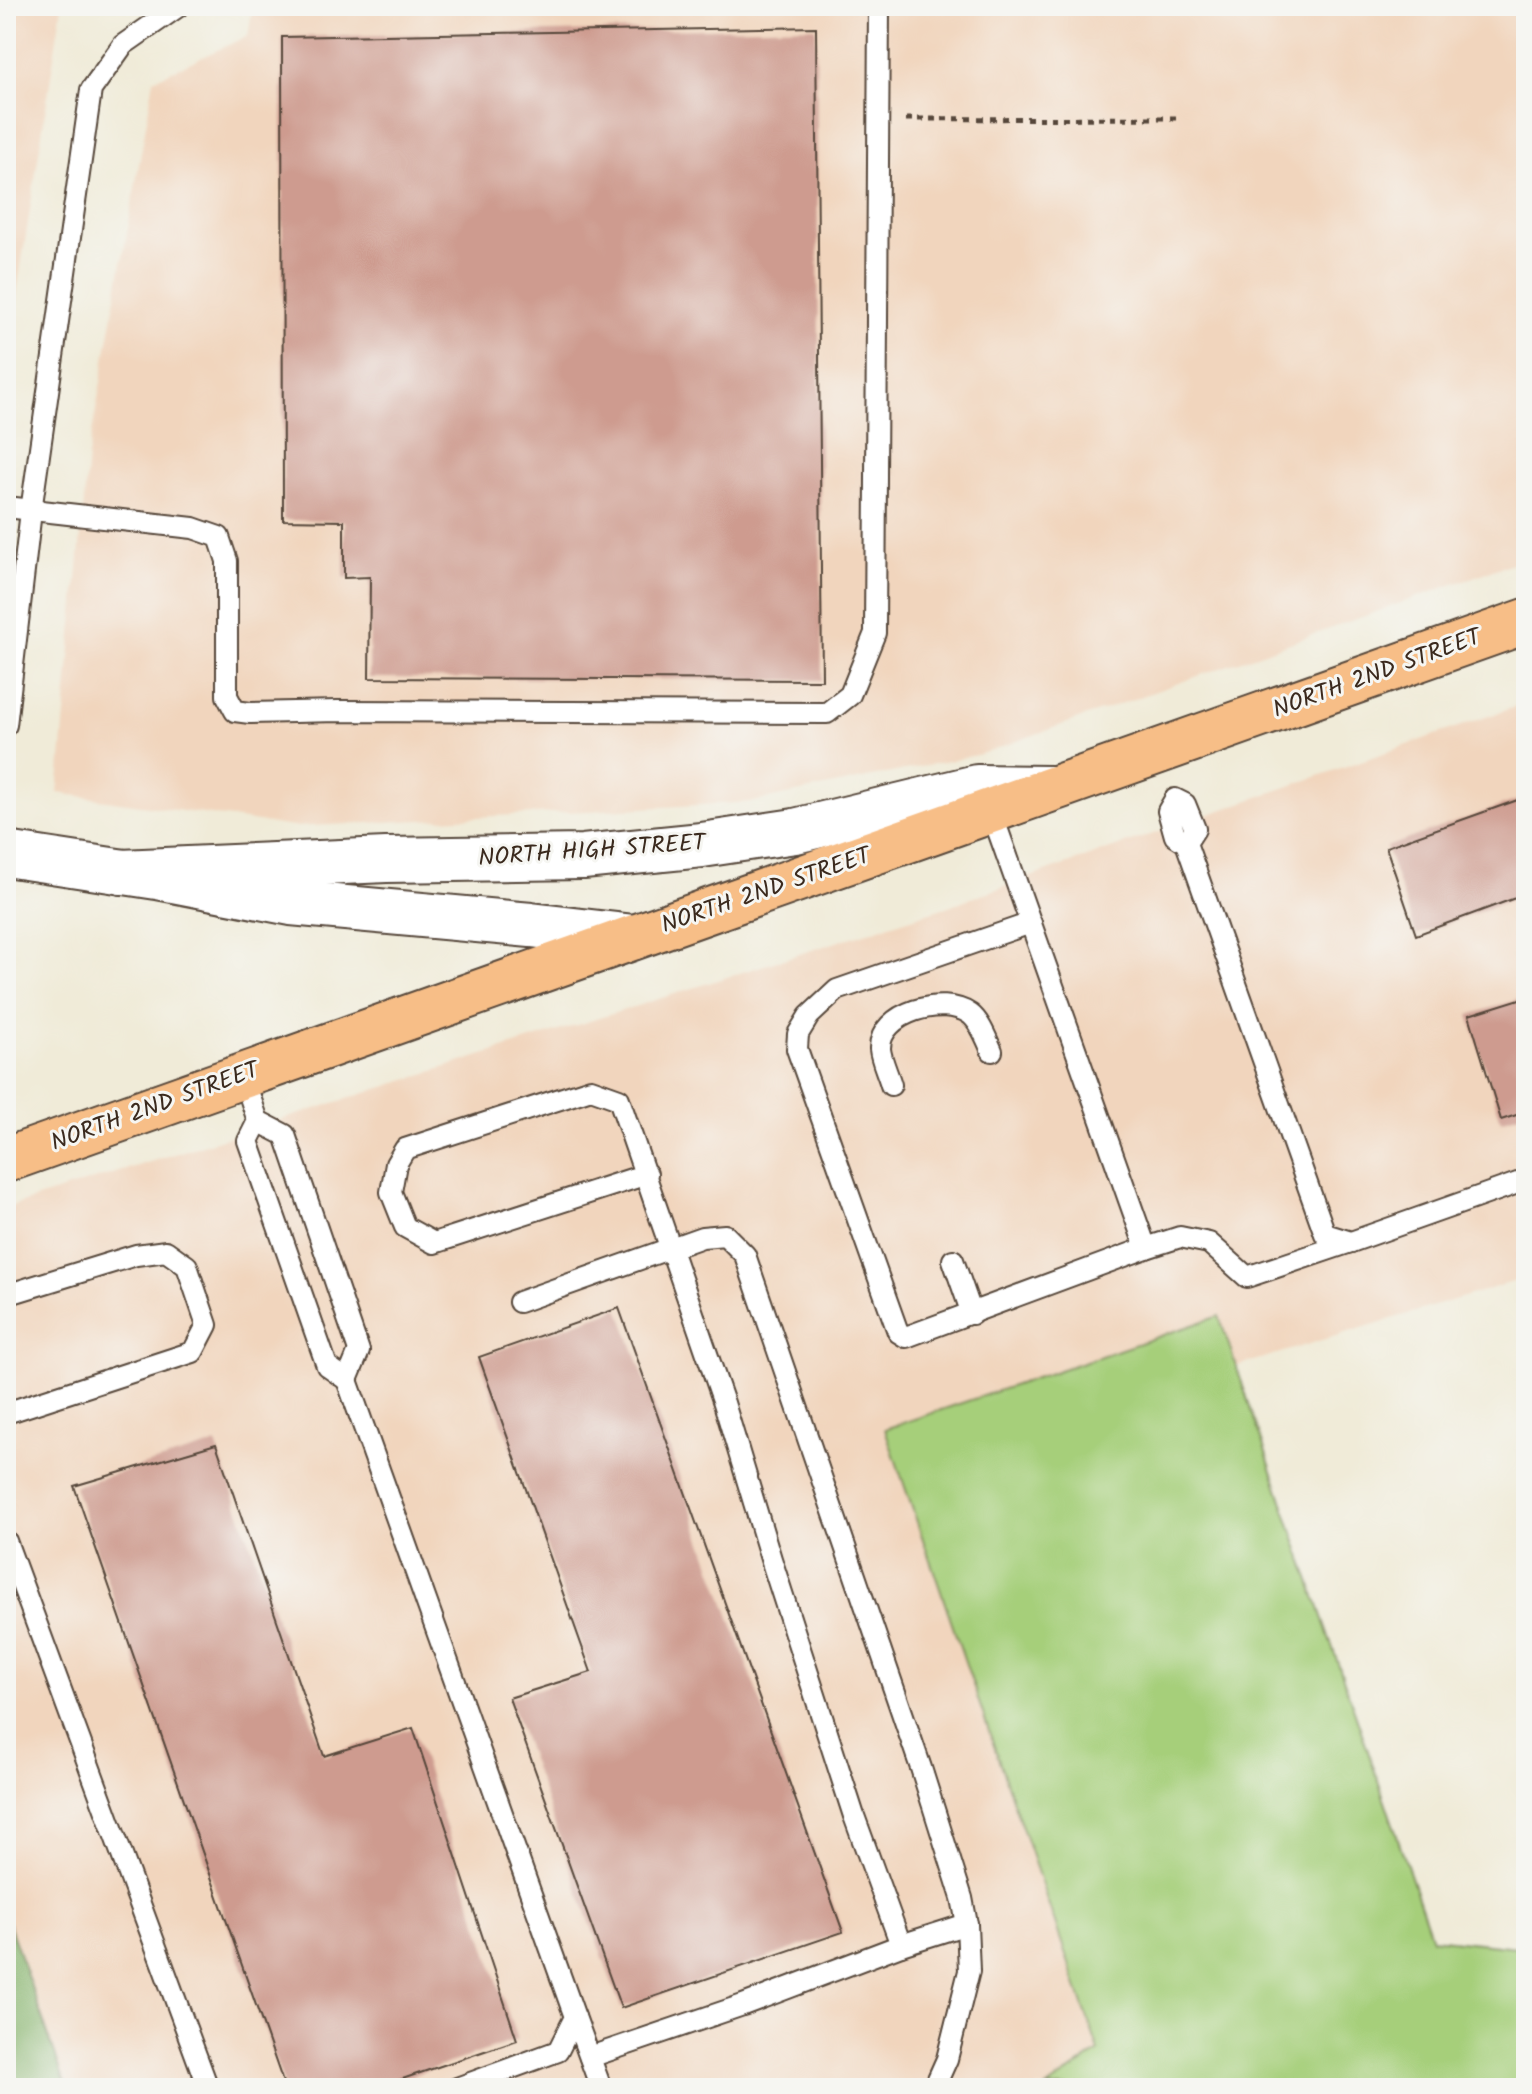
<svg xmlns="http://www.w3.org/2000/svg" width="1532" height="2094" viewBox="0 0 1532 2094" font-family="Kalam,sans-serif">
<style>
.built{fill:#f1d5bd}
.green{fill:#a6cf7a;stroke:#707c4c;stroke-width:2}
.forest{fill:#84b26a;stroke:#606e44;stroke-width:2}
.building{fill:#ce9b8f}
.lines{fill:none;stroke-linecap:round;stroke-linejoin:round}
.service-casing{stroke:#56473a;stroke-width:24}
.tertiary-casing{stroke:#56473a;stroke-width:48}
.primary-casing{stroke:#56473a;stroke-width:48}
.path{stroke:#56473a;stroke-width:5;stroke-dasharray:6 6;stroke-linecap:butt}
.service{stroke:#fff;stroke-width:20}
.tertiary{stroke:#fff;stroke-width:44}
.primary{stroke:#f7be87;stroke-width:44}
.labels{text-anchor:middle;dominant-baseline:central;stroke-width:6;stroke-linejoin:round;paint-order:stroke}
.street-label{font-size:24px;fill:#3b2a1e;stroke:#f6f6f2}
</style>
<rect width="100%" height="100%" fill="#f6f6f2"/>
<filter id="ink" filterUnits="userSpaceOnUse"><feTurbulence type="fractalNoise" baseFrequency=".0125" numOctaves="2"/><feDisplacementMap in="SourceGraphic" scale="16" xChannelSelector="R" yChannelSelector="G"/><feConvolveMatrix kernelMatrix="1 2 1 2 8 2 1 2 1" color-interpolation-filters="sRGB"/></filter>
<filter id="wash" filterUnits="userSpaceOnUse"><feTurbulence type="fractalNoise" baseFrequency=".006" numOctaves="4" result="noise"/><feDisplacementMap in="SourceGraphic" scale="32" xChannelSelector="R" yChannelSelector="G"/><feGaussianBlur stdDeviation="1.8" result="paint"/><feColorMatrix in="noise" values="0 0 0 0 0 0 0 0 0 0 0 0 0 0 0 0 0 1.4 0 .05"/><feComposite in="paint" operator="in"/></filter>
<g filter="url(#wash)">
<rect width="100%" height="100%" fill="#f0ebd8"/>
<g class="built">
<polygon points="6,6 62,6 6,362"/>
<polygon points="253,6 1526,6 1526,558 981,754 753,802 293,827 58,793 88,456 154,79 248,36"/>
<polygon points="1526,703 1526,1278 1237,1366 1220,1316 885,1429 1099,2051 1047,2088 67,2088 6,1916 6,1208 946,907"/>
</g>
<polygon class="green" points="1219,1316 1432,1938 1526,1948 1526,2088 1047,2088 1099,2051 885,1429"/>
<polygon class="forest" points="6,1916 67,2088 6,2088"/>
<g id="blocks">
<g class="building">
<polygon points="816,27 822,680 369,678 370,577 344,578 344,521 283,520 282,37"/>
<polygon points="1526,797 1526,894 1416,935 1386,847"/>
<polygon points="1526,997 1526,1112 1501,1120 1469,1015"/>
<polygon points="619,1308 843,1932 621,2008 509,1698 591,1672 479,1357"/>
<polygon points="216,1444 324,1756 413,1728 517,2040 376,2088 285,2088 74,1486"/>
</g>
</g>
</g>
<g filter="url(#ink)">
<use href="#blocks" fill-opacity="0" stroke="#56473a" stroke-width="2"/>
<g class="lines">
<g class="service-casing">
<g id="service">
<polyline points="6,507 193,528 219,537 227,561 227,696 235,711 250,713 338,711 827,713 850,695 875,633 879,6"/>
<polyline points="6,725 31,511 91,90 123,45 179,6"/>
<polyline points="991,811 1146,1248 1180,1237 1209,1243 1247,1277 1351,1242"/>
<polyline points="1186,843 1195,829 1185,804 1175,799 1168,811 1175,836 1186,843 1325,1234 1351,1242 1526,1180"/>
<polyline points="1031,923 837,990 809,1016 798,1034 797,1049 898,1332 906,1337 1146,1248"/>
<polyline points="243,1076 258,1121 285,1135 359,1351 347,1380 327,1366 248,1141 258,1121"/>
<path d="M 891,1085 C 888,1074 881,1060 880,1049 C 879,1012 944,995 970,1014 C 980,1021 987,1040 992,1051"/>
<polyline points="647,1174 434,1243 405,1227 391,1192 396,1164 405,1149 591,1089 619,1099 724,1403 771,1559 854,1816 901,1945"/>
<polyline points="953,1260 972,1314"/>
<polyline points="6,1295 136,1255 166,1251 187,1266 207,1325 193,1352 6,1413"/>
<polyline points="519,1302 702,1237 725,1235 745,1255 921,1768 962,1898 967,1924 901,1945 743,2005 590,2057"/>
<polyline points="347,1380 575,2017 558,2051 457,2088"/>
<polyline points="6,1541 208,2088"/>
<polyline points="575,2017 601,2088"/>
<polyline points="934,2088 947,2059 969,1971 967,1924"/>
</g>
</g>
<g class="tertiary-casing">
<g id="tertiary">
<polyline points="6,854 157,877 291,903 531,925 634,937"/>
<polyline points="121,872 386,860 583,857 702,845 795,831 977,787 1051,788"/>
</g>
</g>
<g class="primary-casing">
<polyline id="primary" points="6,1160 1526,621"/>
</g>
<polyline class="path" points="906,119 1177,118"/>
<use href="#service" class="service"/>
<use href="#tertiary" class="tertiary"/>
<use href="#primary" class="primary"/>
</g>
</g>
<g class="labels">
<g class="street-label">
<text transform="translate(1377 674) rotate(-20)">NORTH 2ND STREET</text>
<text transform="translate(592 851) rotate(-4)">NORTH HIGH STREET</text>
<text transform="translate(766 891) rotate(-19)">NORTH 2ND STREET</text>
<text transform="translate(155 1107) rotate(-20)">NORTH 2ND STREET</text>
</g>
</g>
<rect width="1532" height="2094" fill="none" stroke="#f6f6f2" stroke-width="32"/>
</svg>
